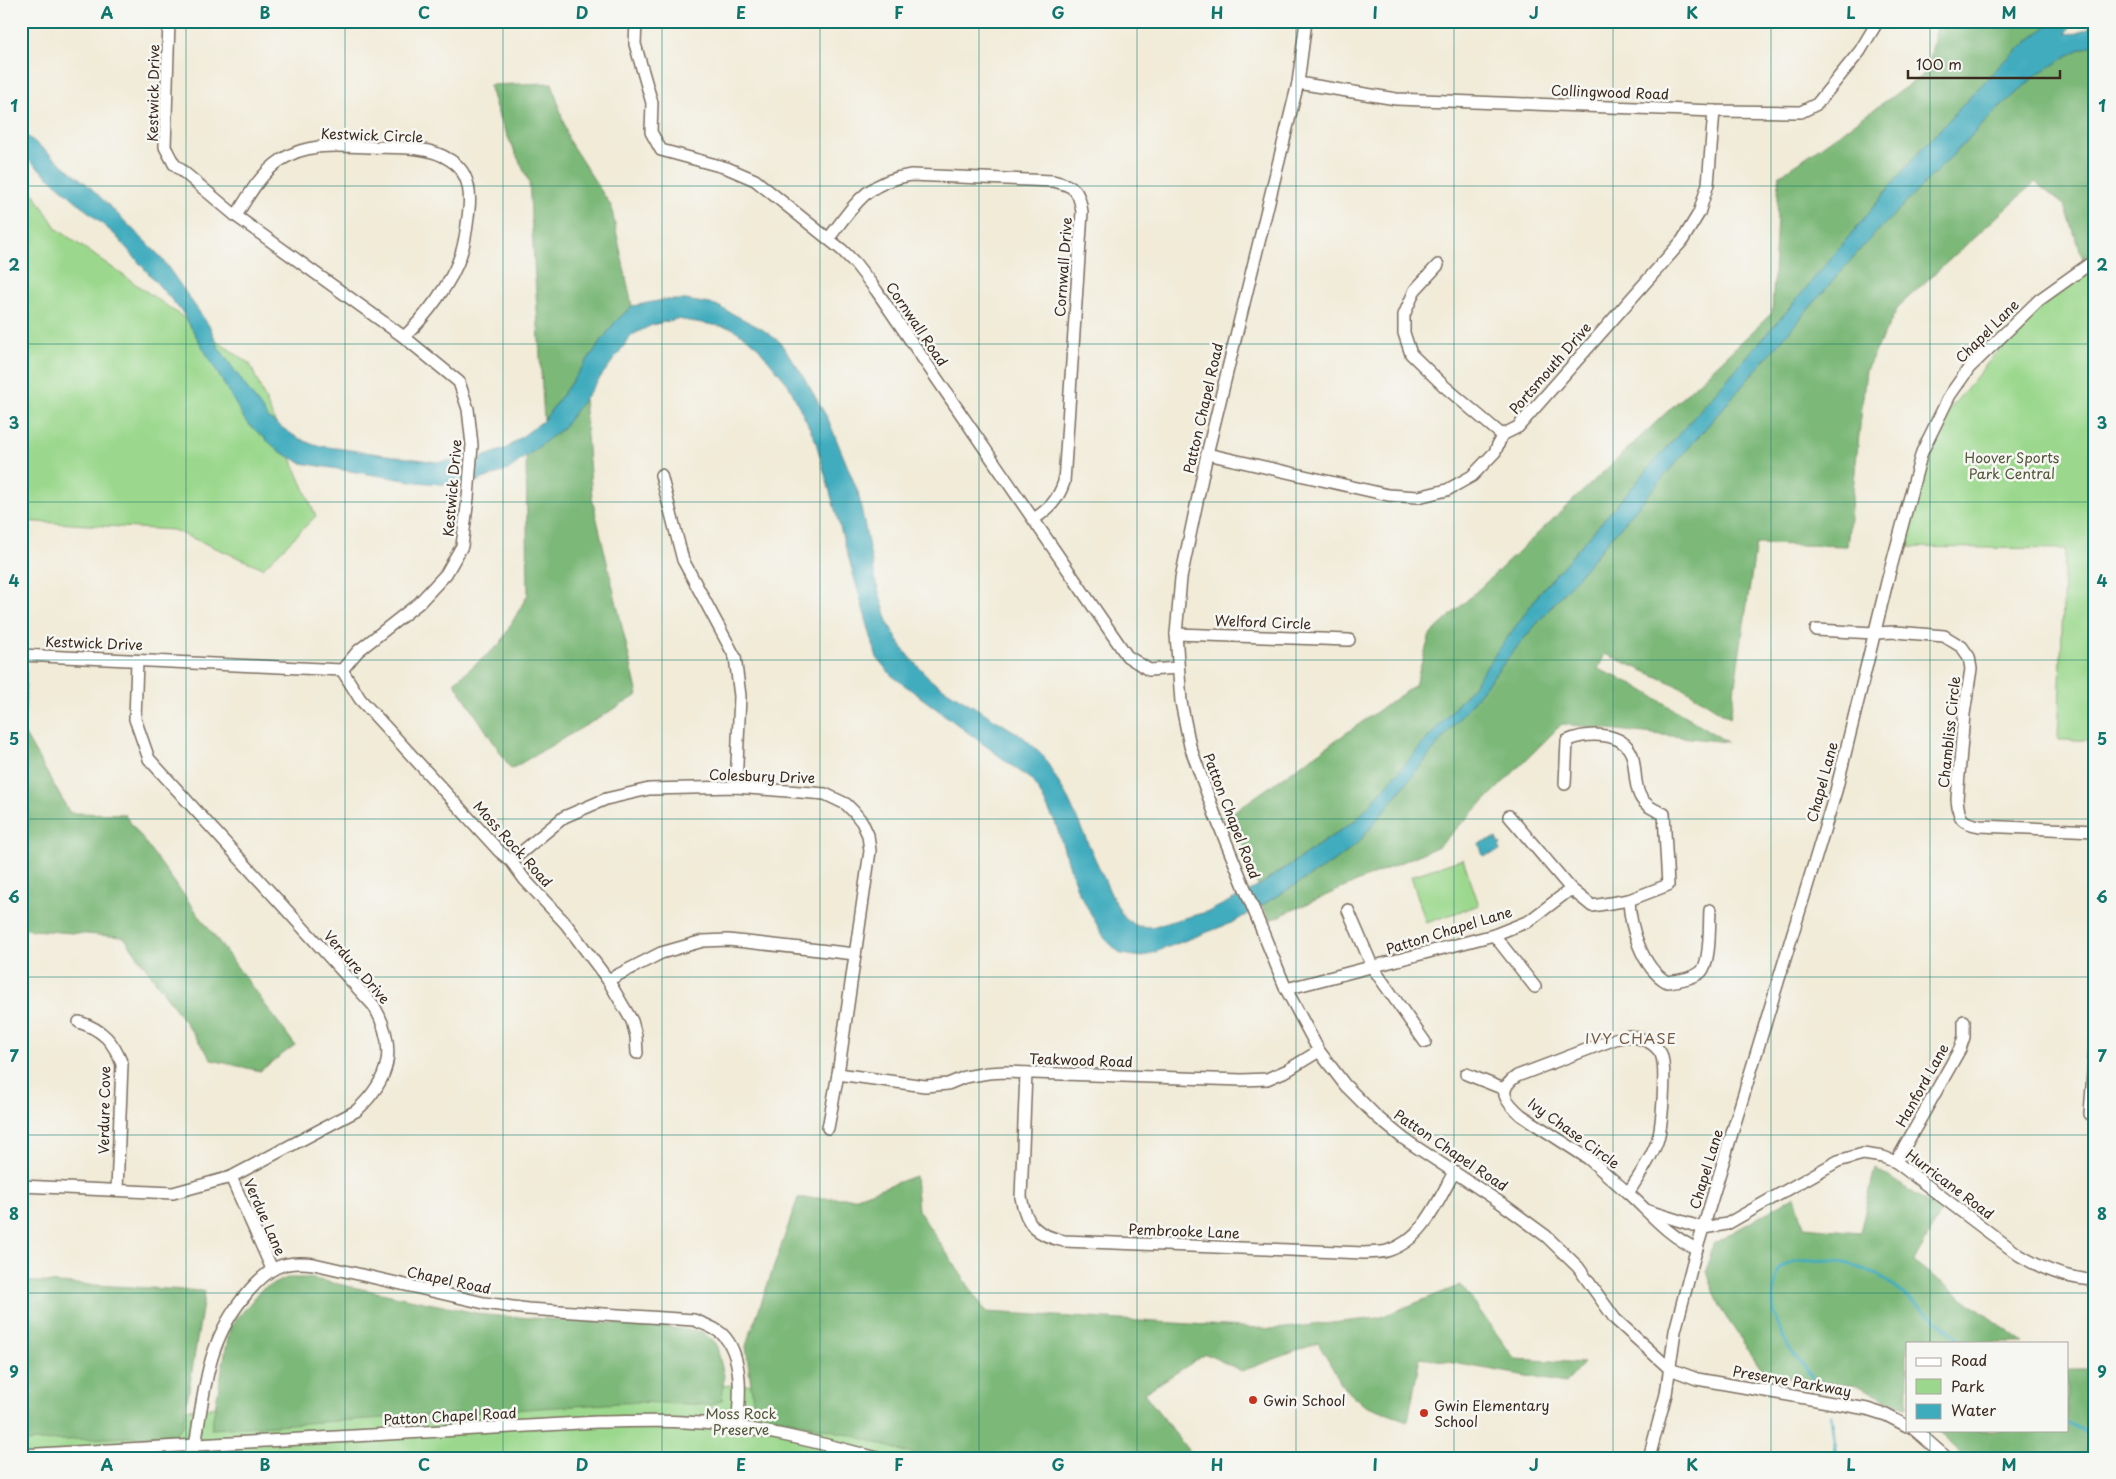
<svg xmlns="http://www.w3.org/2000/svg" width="2116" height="1479" viewBox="0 0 2116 1479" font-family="'Playpen Sans',sans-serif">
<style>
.green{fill:#9bd88d;stroke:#6b8156}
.forest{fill:#7cb878;stroke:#5c714b}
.water{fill:#3facbe;stroke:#3d6b6e}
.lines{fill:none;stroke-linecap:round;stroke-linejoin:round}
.stream{stroke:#3facbe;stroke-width:3}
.minor-casing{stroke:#7b6e5f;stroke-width:14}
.minor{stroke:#fff;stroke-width:11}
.grid{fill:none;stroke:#0f766e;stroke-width:1;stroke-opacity:0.55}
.poi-dot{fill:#c8321e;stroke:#f6f6f2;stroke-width:2}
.labels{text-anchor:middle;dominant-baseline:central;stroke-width:5;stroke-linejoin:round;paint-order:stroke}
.street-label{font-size:14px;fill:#3b2a1e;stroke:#f6f6f2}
.park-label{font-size:14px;fill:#53563a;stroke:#f6f6f2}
.poi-label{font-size:14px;fill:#3b2a1e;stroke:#f6f6f2;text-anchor:start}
.neighbourhood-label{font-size:15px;letter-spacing:1px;fill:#765b48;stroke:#f6f6f2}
.neatline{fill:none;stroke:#0f766e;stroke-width:2}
.grid-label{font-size:16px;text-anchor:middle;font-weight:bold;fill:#0f766e}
</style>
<rect width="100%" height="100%" fill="#f6f6f2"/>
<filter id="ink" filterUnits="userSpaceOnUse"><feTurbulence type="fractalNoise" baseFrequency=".02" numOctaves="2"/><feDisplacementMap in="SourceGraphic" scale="10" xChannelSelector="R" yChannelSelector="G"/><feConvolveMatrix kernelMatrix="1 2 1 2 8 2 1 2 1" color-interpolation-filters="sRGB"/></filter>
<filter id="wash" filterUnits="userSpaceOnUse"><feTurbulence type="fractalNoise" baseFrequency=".0096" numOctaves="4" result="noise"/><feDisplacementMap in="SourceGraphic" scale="20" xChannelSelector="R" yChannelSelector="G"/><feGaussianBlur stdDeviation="1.12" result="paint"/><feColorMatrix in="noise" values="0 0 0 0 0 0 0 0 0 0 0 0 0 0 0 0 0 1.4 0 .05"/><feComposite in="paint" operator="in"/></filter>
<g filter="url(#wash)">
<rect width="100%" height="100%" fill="#f1ebd8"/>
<g class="green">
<polygon points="21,174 57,229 250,364 316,516 263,568 173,530 21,521"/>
<polygon points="2095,267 2095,740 2058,740 2065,549 1904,547 1939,422 2033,308"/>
<polygon points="1463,859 1479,905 1426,923 1411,876"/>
<polygon points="760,1384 946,1458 21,1458 21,1416"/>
</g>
<g class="forest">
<polygon points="1679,21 1782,21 1782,26"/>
<polygon points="1938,21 2053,21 2001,64 1919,152 1787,311 1541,591 1469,691 1357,819 1258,886 1232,813 1415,685 1430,635 1772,313 1779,176 1927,72"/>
<polygon points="2095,44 2095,250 2083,259 2065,206 2035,182 1898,307 1866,370 1847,546 1756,544 1730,718 1683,688 1605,654 1598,669 1633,684 1727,742 1562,724 1439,846 1270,920 1262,905 1337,860 1359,842 1521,642 1863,246 1995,112 2038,74 2076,51"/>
<polygon points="552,83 569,141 611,206 632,306 615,322 544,420 529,182 500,120 489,85"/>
<polygon points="584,399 592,498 638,695 511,769 454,682 500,644 528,594 526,456 562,429"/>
<polygon points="21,670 26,670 24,733 70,813 124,814 295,1045 260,1071 212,1060 124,937 21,929"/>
<polygon points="1875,1168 1941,1211 1914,1262 2024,1343 1907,1343 1907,1408 1859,1386 1766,1376 1722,1311 1707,1272 1713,1244 1795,1196 1804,1227 1860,1232"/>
<polygon points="915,1176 918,1210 986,1312 1276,1329 1378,1318 1461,1285 1515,1359 1584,1363 1566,1383 1420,1357 1408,1421 1365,1406 1344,1388 1318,1343 1242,1371 1206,1354 1144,1393 1194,1458 924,1458 858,1437 769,1415 753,1401 746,1346 798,1198 854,1198"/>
<polygon points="287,1278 309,1278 486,1315 657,1326 702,1332 716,1343 724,1376 722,1400 712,1405 636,1402 211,1429 230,1327 262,1289"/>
<polygon points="21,1281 205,1291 183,1426 174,1435 21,1442"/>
<polygon points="2067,1369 2095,1369 2095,1458 1966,1458 1937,1430 2067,1430"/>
</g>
<g class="water">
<polygon points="2053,21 2073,21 2066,34 2078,33 2095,24 2095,44 2076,51 2038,74 1995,112 1863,246 1521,642 1359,842 1337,860 1234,922 1142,957 1121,954 1105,939 1077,889 1055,822 1034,782 891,675 877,658 815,439 788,384 755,344 732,328 677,319 652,325 632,335 562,429 508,470 463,486 417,482 301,463 279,451 246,422 182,312 116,236 21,153 21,131 88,185 160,256 210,327 219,348 268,418 296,437 314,445 437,462 480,458 507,448 544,420 615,322 632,306 663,300 686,300 716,305 762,329 780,342 802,374 828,419 858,492 876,582 889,625 905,652 932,681 1022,736 1043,755 1069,801 1111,894 1124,918 1137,926 1151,927 1210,911 1259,886 1357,819 1469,691 1541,591 1787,311 1919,152 2001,64"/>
<polygon points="1496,838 1498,842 1501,844 1499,847 1500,851 1483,856 1479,843"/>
</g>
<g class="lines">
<g class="stream">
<path d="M 1822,1389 C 1801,1364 1775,1337 1773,1302 C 1772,1292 1777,1278 1779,1268 L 1796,1261 L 1836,1260 L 1878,1274 L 1965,1343"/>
<polyline points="1831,1416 1837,1458"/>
<polyline points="2067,1422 2090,1435 2095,1436"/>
</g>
</g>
</g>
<g filter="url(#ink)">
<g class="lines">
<g class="minor-casing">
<g id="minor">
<polyline points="636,21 635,44 652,103 651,132 661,150 727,168 755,180 842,250 855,263 876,290 1127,656 1149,670 1178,668"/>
<polyline points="1306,21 1298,83 1207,454 1181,578 1176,634 1181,702 1190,746 1215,815 1286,989 1319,1051 1345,1085 1377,1117 1404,1139 1501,1203 1546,1236 1578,1267 1615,1319 1670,1369 1697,1379 1867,1409 1886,1415 1907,1426"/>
<polyline points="1298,83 1396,99 1714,111 1801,112 1817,104 1860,51 1878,21"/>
<path d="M 236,216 C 248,196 261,173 281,160 C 308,142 339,146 369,147 C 394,148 428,145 450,160 C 468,171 471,190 469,209 C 467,225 466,239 461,254 C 452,283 425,317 404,337"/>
<path d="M 829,238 C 855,204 866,182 911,175 L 1053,181 C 1075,186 1079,190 1082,212 L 1064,482 C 1058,500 1049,509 1034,519"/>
<polyline points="1438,265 1415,290 1404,315 1404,333 1411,354 1444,386 1502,435"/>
<polyline points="1207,454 1388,495 1418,497 1447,490 1472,476 1495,452 1502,435 1518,427 1682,241 1699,213 1708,184 1714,111"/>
<polyline points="661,475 683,560 735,657 740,696 736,787"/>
<path d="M 1816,630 L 1875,633 L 1896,632 L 1944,636 L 1962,647 L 1969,657 L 1971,669 L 1964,714 L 1957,799 C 1959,818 1960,823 1980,826 L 2095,831"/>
<polyline points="1176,634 1349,640"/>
<polyline points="21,655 342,670 358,651 419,603 446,574 462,546 468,498 472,445 468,409 459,382 404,337 236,216 174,164 165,147 169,21"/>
<polyline points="342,670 360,699 499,851 511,861 525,880 566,924 608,980 632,1021 636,1036 637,1053"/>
<polyline points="1509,816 1571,889"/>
<polyline points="511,861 564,817 606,799 649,789 736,787 825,794 846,804 854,812 862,822 868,835 870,851 838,1074 828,1128"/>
<path d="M 1629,900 C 1630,927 1642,968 1667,982 C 1677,981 1693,978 1701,972 C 1711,962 1709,924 1710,910"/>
<polyline points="1348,910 1373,968 1425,1042"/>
<polyline points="1494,935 1535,987"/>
<polyline points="608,980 661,953 703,941 728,940 855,954"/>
<path d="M 1286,989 L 1494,935 L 1529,921 L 1571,889 L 1592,906 L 1629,900 L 1668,885 L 1664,814 C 1655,810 1645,806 1640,796 C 1634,785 1636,767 1632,755 C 1623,731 1587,732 1567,741 L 1565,784"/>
<path d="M 79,1022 C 103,1030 113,1041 122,1064 L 117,1190"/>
<path d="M 1629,1036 C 1641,1038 1655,1042 1661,1054 C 1667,1068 1662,1128 1657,1142 C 1650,1161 1639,1176 1628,1193 L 1589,1159 L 1521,1115 C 1505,1101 1496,1090 1517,1076 L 1615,1039 Z"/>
<path d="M 1026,1073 L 1021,1197 C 1026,1225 1036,1235 1064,1241 L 1364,1253 C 1371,1252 1380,1253 1387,1251 C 1423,1240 1437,1203 1454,1172"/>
<polyline points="838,1074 925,1086 948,1084 965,1077 988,1073 1005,1072 1242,1080 1267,1079 1288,1070 1319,1051"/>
<polyline points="1466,1074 1504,1089"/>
<polyline points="2090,1114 2095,1046"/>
<polyline points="1896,1162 1960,1049 1964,1037 1964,1021"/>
<polyline points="231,1177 272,1269"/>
<path d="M 21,1186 L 173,1193 L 231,1177 L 356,1111 C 390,1080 398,1048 374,1006 L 149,759 L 135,719 L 137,661"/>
<path d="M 1628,1193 C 1651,1214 1667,1235 1697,1249"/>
<path d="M 1648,1211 L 1703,1228 L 1727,1224 L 1838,1161 L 1863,1154 L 1883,1157 L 1896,1162 L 2019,1255 C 2042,1269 2067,1279 2095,1280"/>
<polyline points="1915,1430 1947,1458"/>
<path d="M 195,1446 C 205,1387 207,1339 248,1292 C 269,1268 281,1260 314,1264 L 484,1303 L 528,1309 L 694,1320 C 704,1324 714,1327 722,1334 C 744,1355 740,1399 737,1427"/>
<path d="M 21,1455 L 597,1422 C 627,1422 656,1420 685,1422 C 750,1425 814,1441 877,1458"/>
<polyline points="1649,1458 1666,1394 1675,1331 1694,1258 1836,791 1887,582 1922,452 1950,395 1969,368 2039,300 2095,260"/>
</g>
</g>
<use href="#minor" class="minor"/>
</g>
</g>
<path class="grid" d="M 186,21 L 186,1458M 345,21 L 345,1458M 503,21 L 503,1458M 662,21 L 662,1458M 820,21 L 820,1458M 979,21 L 979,1458M 1137,21 L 1137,1458M 1296,21 L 1296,1458M 1454,21 L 1454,1458M 1613,21 L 1613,1458M 1771,21 L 1771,1458M 1930,21 L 1930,1343M 21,186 L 2095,186M 21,344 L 2095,344M 21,502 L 2095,502M 21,660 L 2095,660M 21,819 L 2095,819M 21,977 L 2095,977M 21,1135 L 2095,1135M 21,1293 L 2095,1293M 1930,1430 L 1930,1458"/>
<g class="poi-dot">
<circle cx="1253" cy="1400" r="5"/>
<circle cx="1424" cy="1413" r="5"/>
</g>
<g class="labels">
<g class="street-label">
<text transform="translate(1610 92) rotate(2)">Collingwood Road</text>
<text transform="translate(153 93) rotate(-89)">Kestwick Drive</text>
<text transform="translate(372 135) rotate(2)">Kestwick Circle</text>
<text transform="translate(1063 267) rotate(-86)">Cornwall Drive</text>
<text transform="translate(917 324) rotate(56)">Cornwall Road</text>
<text transform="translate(1987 331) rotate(-45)">Chapel Lane</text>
<text transform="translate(1550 368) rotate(-49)">Portsmouth Drive</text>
<text transform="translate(1203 408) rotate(-77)">Patton Chapel Road</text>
<text transform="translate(452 488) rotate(-85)">Kestwick Drive</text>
<text transform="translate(1263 622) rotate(2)">Welford Circle</text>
<text transform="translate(94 643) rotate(2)">Kestwick Drive</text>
<text transform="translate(1949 732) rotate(-84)">Chambliss Circle</text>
<text transform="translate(762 776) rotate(2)">Colesbury Drive</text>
<text transform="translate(1822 782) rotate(-75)">Chapel Lane</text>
<text transform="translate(1232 816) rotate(69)">Patton Chapel Road</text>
<text transform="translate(513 844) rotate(48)">Moss Rock Road</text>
<text transform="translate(1449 930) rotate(-17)">Patton Chapel Lane</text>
<text transform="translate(357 967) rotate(49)">Verdure Drive</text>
<text transform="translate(1081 1060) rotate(2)">Teakwood Road</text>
<text transform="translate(1922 1085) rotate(-61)">Hanford Lane</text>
<text transform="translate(104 1110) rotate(-89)">Verdure Cove</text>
<text transform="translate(1574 1133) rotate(36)">Ivy Chase Circle</text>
<text transform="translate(1451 1150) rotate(34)">Patton Chapel Road</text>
<text transform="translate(1706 1169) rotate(-73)">Chapel Lane</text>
<text transform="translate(1950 1184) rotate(37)">Hurricane Road</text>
<text transform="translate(265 1217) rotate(66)">Verdue Lane</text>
<text transform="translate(1184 1231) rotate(2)">Pembrooke Lane</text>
<text transform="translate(449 1280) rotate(12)">Chapel Road</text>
<text transform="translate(1792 1381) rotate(10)">Preserve Parkway</text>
<text transform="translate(450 1416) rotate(-3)">Patton Chapel Road</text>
</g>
<g class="park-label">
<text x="2012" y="457">Hoover Sports<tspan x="2012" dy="16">Park Central</tspan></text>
<text x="741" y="1413">Moss Rock<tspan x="741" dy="16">Preserve</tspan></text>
</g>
<g class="poi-label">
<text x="1263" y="1400">Gwin School</text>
<text x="1434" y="1405">Gwin Elementary<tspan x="1434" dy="16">School</tspan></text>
</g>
<g class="neighbourhood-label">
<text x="1631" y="1037">IVY CHASE</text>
</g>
</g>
<rect width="2116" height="1479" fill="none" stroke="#f6f6f2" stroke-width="55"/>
<rect x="1906" y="1342" width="162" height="90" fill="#f6f6f2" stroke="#aba49d"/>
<rect x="1916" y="1358" width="25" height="8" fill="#ffffff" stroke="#aba49d"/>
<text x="1951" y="1366" font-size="15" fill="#3b2a1e">Road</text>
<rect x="1916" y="1379" width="25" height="15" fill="#9bd88d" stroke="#aba49d"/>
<text x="1951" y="1392" font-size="15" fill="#3b2a1e">Park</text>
<rect x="1916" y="1404" width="25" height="15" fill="#3facbe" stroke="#aba49d"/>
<text x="1951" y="1416" font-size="15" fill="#3b2a1e">Water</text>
<path d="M1908 70v8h152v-8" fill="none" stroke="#3b2a1e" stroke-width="2.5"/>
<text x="1916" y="70" font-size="15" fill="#3b2a1e" stroke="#f6f6f2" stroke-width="4" paint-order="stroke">100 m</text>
<rect x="28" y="28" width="2060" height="1424" class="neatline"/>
<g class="grid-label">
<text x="107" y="19">A</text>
<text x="265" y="19">B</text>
<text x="424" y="19">C</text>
<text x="582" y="19">D</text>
<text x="741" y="19">E</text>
<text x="899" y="19">F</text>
<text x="1058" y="19">G</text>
<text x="1217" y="19">H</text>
<text x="1375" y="19">I</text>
<text x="1534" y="19">J</text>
<text x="1692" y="19">K</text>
<text x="1851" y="19">L</text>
<text x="2009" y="19">M</text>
<text x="14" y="112">1</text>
<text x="2102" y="112">1</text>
<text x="14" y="271">2</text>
<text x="2102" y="271">2</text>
<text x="14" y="429">3</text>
<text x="2102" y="429">3</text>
<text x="14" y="587">4</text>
<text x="2102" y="587">4</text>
<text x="14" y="745">5</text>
<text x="2102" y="745">5</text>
<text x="14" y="903">6</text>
<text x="2102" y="903">6</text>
<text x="14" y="1062">7</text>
<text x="2102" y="1062">7</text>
<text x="14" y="1220">8</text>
<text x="2102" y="1220">8</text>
<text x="14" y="1378">9</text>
<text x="2102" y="1378">9</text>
<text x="107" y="1471">A</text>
<text x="265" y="1471">B</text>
<text x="424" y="1471">C</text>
<text x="582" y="1471">D</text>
<text x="741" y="1471">E</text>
<text x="899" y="1471">F</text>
<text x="1058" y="1471">G</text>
<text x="1217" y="1471">H</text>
<text x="1375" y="1471">I</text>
<text x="1534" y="1471">J</text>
<text x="1692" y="1471">K</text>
<text x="1851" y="1471">L</text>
<text x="2009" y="1471">M</text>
</g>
</svg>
